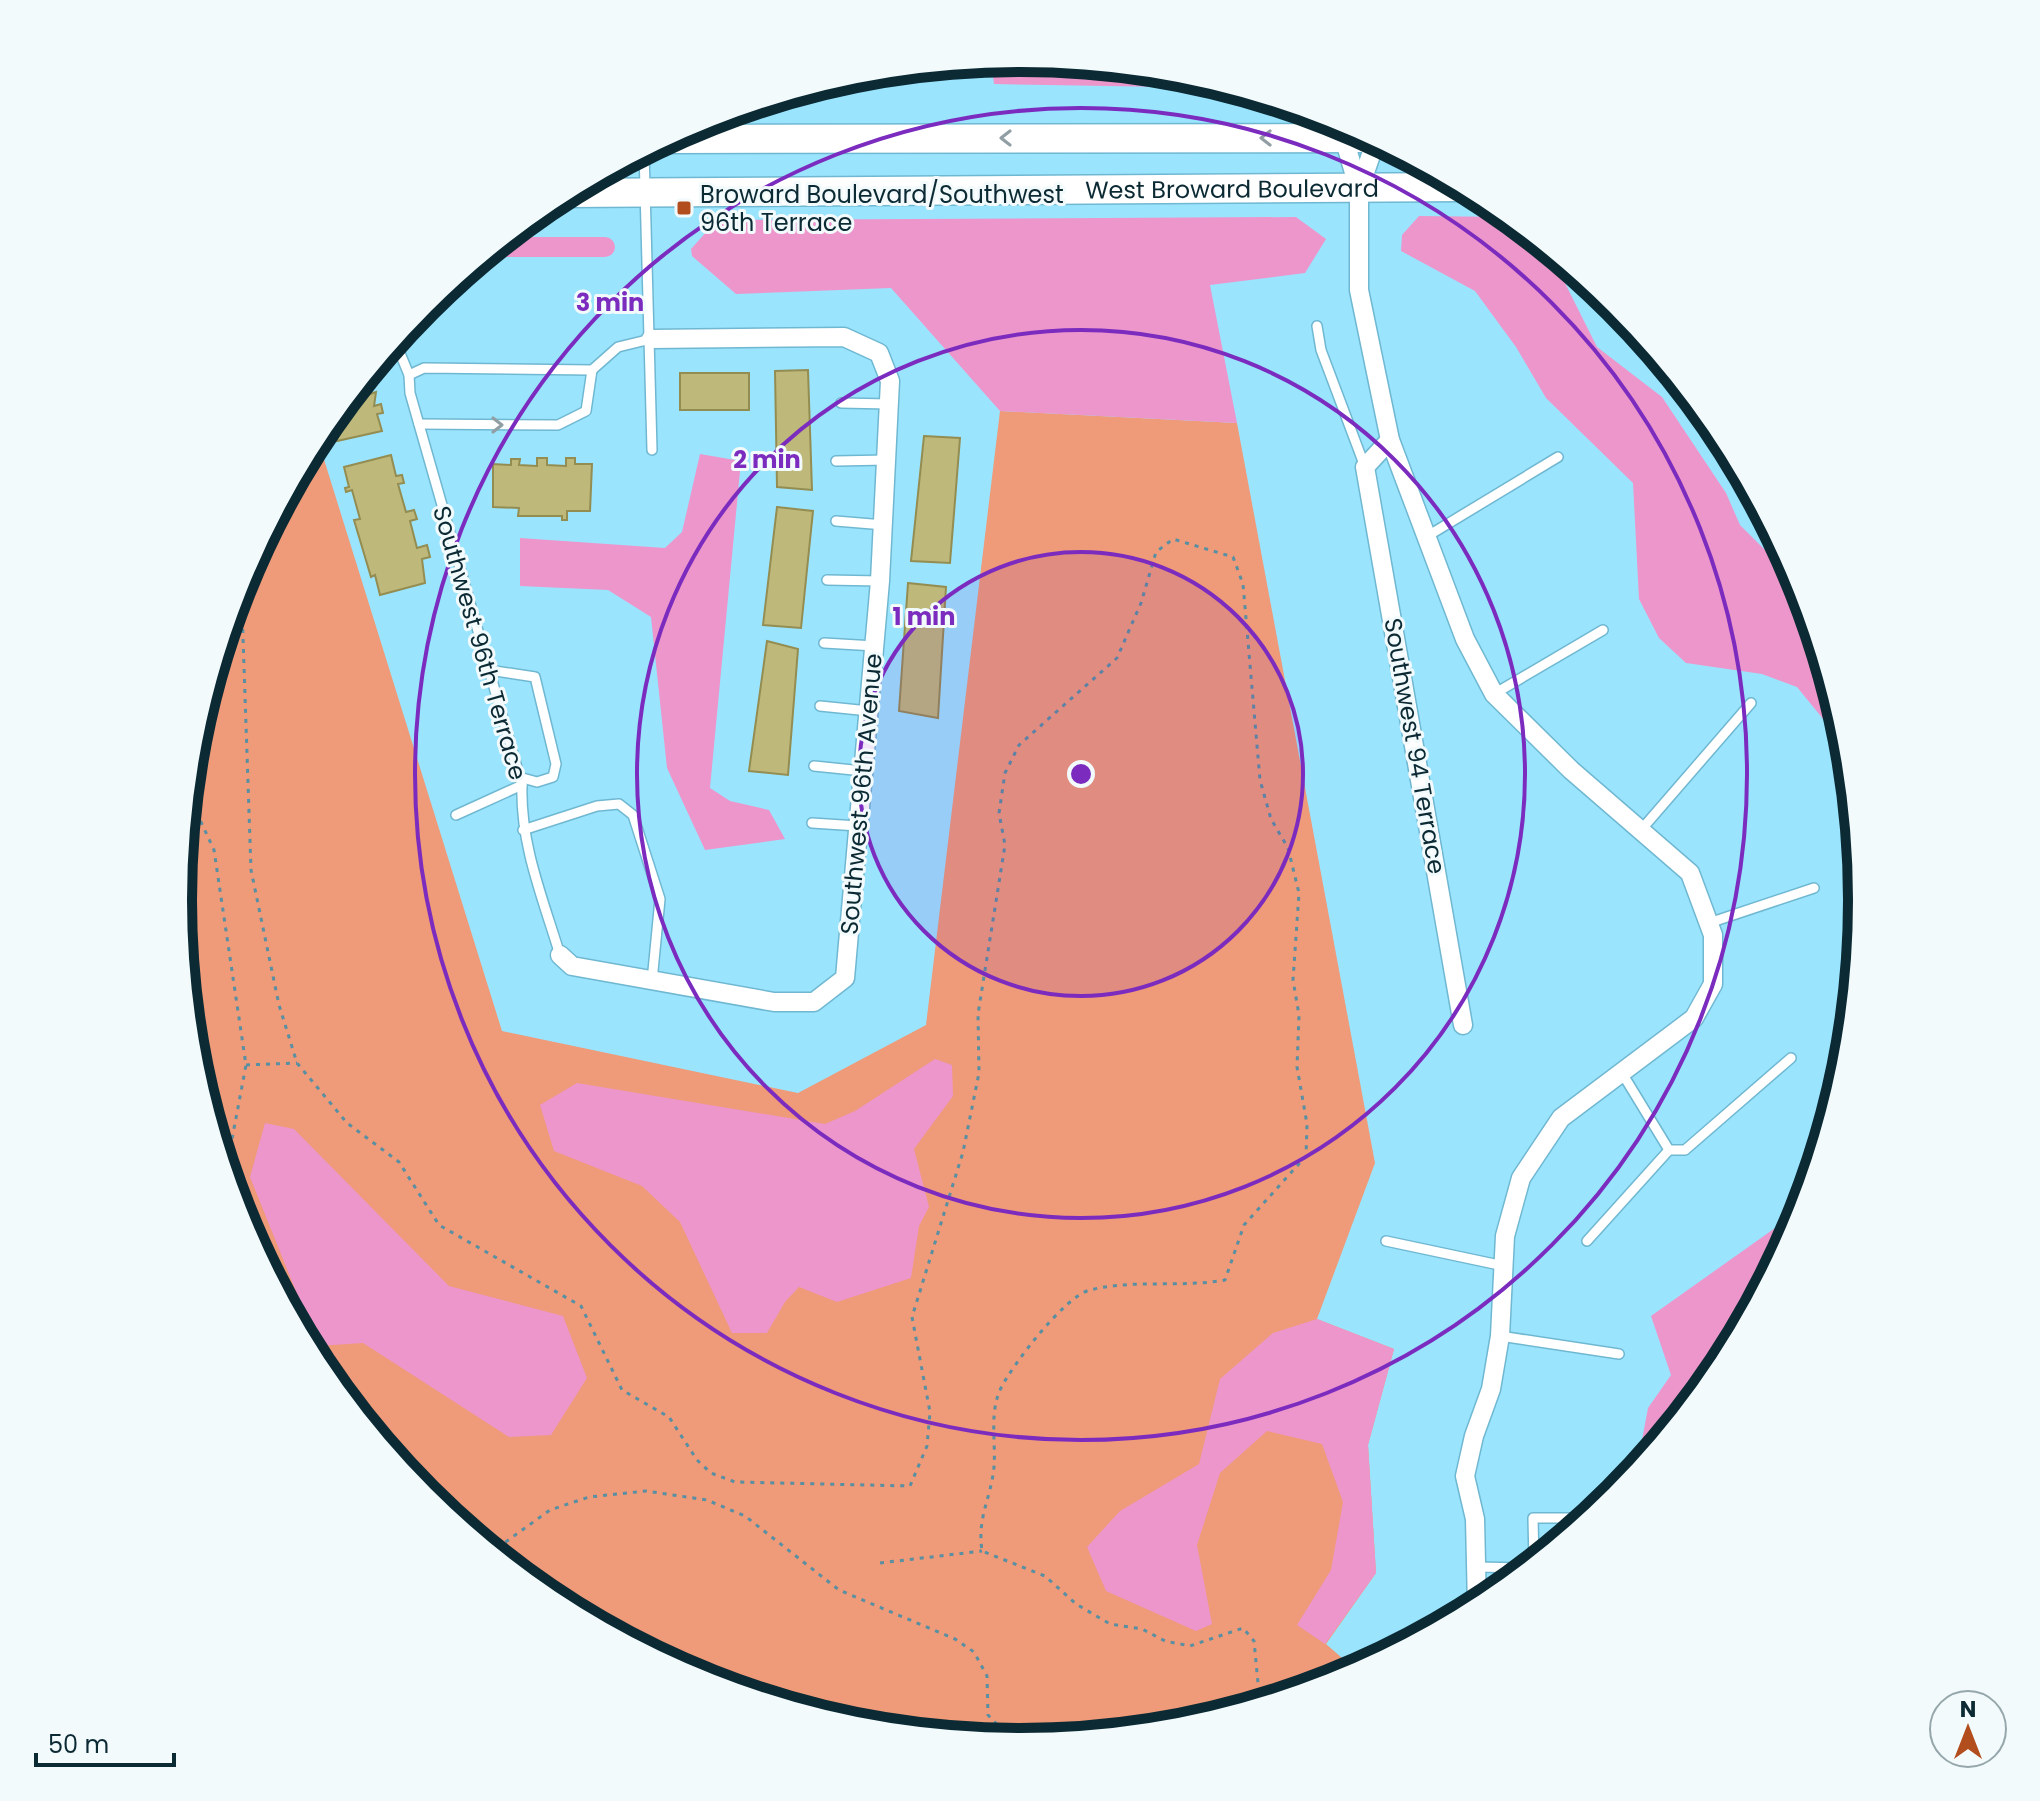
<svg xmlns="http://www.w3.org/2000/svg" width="2040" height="1801" viewBox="0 0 2040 1801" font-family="Poppins,sans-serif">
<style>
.green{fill:#ef9a78}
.water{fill:#ed96cb}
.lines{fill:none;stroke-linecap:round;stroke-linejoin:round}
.canal{stroke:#ed96cb;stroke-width:20}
.building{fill:#beb87b;stroke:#948d52;stroke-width:2}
.lane-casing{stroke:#70b8d1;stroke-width:12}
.street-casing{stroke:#70b8d1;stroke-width:21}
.primary-casing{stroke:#70b8d1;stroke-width:31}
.path{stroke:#598fa2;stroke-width:3;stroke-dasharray:4 6;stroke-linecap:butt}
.lane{stroke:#fff;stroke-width:9}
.street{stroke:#fff;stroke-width:18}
.primary{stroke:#fff;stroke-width:28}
.oneway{stroke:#919fa4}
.ring{fill:none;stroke:#7b2cbf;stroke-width:4}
.poi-dot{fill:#b24d1d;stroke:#f3fafc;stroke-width:3}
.labels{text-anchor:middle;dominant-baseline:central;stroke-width:6;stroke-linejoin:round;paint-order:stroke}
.street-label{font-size:24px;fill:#0b2a34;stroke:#f3fafc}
.poi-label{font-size:24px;fill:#0b2a34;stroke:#f3fafc;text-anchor:start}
.rim{fill:none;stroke:#0b2a34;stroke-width:10}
.centre{fill:#7b2cbf;stroke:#f3fafc;stroke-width:4}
.ring-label{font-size:24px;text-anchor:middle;font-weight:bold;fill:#7b2cbf;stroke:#f3fafc;stroke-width:6;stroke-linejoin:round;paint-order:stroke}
</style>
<rect width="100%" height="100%" fill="#9be4fe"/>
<polygon class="green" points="1000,411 1237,423 1375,1163 1317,1319 1394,1349 1368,1445 1376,1573 1326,1644 1357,1671 1342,1679 1184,1727 1020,1743 855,1727 697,1679 552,1601 424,1496 319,1368 241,1222 194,1064 178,900 194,736 242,578 317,437 502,1031 798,1093 926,1025"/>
<g class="water">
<polygon points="1020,58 1185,74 1228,88 994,84 991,61"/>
<polygon points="1419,216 1508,217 1548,249 1597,347 1662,397 1726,493 1740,525 1800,585 1846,737 1861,889 1828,725 1797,687 1762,674 1686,663 1659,638 1639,599 1633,483 1546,398 1516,347 1475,291 1401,251 1402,235"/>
<polygon points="1296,217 1326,239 1305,273 1210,285 1237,423 1000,411 891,288 736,294 692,256 691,249 717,220"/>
<polygon points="700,454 741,461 710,788 730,801 769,810 785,839 705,850 667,768 651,617 608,590 520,586 520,538 665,548 682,532"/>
<polygon points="935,1059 952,1065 953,1096 914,1149 929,1207 919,1226 911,1278 837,1302 799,1287 785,1302 767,1333 732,1333 680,1222 642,1186 554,1151 540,1105 577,1083 825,1124 855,1111"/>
<polygon points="265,1123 294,1129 449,1286 563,1316 587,1378 551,1435 509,1437 363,1343 318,1346 250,1177"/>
<polygon points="1802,1209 1720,1369 1608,1503 1606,1497 1639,1456 1648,1408 1671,1375 1651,1316"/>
<polygon points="1317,1319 1394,1349 1368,1445 1376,1573 1325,1644 1297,1625 1331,1570 1343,1502 1322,1444 1267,1431 1220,1473 1197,1545 1212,1624 1196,1631 1106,1591 1087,1547 1120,1511 1199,1464 1220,1379 1273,1333"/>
</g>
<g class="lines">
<polyline class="canal" points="494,247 605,247"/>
</g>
<g class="building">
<polygon points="808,370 812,490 777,487 775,371"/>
<rect x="680" y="373" width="69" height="37"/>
<polygon points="366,376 366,389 370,394 376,392 374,406 381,404 383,413 377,414 382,431 337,441 329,421"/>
<polygon points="924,436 960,438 950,563 911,561"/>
<polygon points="391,455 396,476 402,475 404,483 398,484 406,512 414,510 417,519 410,521 417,548 427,545 430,557 422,559 425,583 380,595 375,575 371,577 354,520 360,519 352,490 346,492 345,488 349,487 344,467"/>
<polygon points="537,458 547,458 547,465 566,466 566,458 575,458 575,464 592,464 590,511 567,511 567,520 562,520 562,516 518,516 519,508 493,507 493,464 511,465 511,459 520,459 519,465 537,466"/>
<polygon points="777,507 813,511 801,628 763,625"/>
<polygon points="908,583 946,587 938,718 899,711"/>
<polygon points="767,641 798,649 788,775 749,771"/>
</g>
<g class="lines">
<g class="lane-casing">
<g id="lane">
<polyline points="644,151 652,450"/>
<polyline points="1317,326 1321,350 1365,467"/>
<polyline points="395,341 409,375"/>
<polyline points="841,403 889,404"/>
<polyline points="419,424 558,425 586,411 592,370"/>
<polyline points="836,461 887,460"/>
<polyline points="836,521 884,525"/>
<polyline points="1426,537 1558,457"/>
<polyline points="827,580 880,581"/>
<polyline points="824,643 875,646"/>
<polyline points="489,670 535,677 556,764 553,777 537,782 519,777"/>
<polyline points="1494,694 1603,630"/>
<polyline points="820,706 869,711"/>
<polyline points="814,766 863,771"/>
<polyline points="456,815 522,785"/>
<polyline points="812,823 858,826"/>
<polyline points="523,830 597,806 619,804 633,815 660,899 652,981"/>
<polyline points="1641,830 1751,703"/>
<polyline points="1709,923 1814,888"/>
<path d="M 560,955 C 543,899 520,844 522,785 L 410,393 L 409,375 L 424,368 L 592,370 L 618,347 L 651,339"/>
<polyline points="1622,1073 1669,1150 1685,1150 1791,1058"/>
<polyline points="1386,1241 1504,1266"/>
<polyline points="1587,1241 1669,1150"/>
<polyline points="1500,1336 1619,1354"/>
<polyline points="1534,1563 1533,1518 1589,1518"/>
<polyline points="1477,1567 1529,1568"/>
</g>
</g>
<g class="street-casing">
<g id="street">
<polyline points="1343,122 1344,138 1359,190"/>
<polyline points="1376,140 1359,190 1359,290 1390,440 1465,639 1494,694 1571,770 1690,873 1713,935 1713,984 1694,1018 1561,1118 1521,1178 1505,1236 1500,1336 1491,1389 1474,1436 1465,1476 1475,1519 1477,1607"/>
<polyline points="1390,440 1365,467 1463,1025"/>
<polyline points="560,955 572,966 774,1002 814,1002 845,978 880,581 890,381 879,353 844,337 651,339"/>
</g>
</g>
<g class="primary-casing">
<g id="primary">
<polyline points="667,139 1372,138"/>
<path id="s1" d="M 566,193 L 1465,187"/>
</g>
</g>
<g class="path">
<path d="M 241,579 L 251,870 L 279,1005 L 297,1063 L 347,1123 L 399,1162 L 439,1225 L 581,1306 L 622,1390 L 669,1417 L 697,1460 L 711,1473 L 735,1482 L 910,1486 L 927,1446 L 930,1412 L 912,1317 L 963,1152 L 979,1073 L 978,1014 L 1005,845 L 999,813 L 1005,773 L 1019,745 L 1117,658 L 1141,603 L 1156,552 L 1173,539 L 1233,557 L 1243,584 L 1260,780 L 1271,819 L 1288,848 L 1299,893 L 1293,980 L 1299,1015 L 1297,1067 L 1307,1124 L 1306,1156 L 1244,1225 L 1225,1280 C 1180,1288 1134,1279 1090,1290 C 1065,1296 1013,1364 1001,1388 C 989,1412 996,1442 994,1467 C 991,1499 977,1516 982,1551 L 1045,1576 L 1076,1604 L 1110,1624 L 1142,1629 L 1165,1641 L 1190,1646 L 1243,1628 L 1254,1641 L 1260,1704"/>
<polyline points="188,794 214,850 246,1065 226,1171"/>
<polyline points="246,1065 297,1063"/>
<polyline points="241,1222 242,1224"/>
<polyline points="487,1548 500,1546 550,1510 589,1497 646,1491 707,1500 745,1516 839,1590 955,1639 974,1652 987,1676 988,1715 1015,1743"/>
<polyline points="880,1563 982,1551"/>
</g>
<use href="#lane" class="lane"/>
<use href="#street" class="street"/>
<use href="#primary" class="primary"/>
</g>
<defs><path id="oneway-chevron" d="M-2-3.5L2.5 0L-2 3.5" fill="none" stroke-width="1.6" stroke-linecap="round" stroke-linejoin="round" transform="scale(2)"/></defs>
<g class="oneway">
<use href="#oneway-chevron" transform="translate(1006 138) rotate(180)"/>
<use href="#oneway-chevron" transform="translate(1266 138) rotate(180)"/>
<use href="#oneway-chevron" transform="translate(497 425)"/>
</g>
<circle cx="1081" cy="774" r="222" fill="#7b2cbf" fill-opacity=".12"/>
<g class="ring">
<circle cx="1081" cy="774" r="222"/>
<circle cx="1081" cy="774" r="444"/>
<circle cx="1081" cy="774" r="666"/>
</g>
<rect class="poi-dot" x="676" y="200" width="16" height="16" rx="4"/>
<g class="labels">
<g class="street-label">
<text stroke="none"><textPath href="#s1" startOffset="666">West Broward Boulevard</textPath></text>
<text transform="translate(480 643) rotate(74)">Southwest 96th Terrace</text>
<text transform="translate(1415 746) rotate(80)">Southwest 94 Terrace</text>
<text transform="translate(861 794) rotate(-85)">Southwest 96th Avenue</text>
</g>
<g class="poi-label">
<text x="700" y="194">Broward Boulevard/Southwest<tspan x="700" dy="28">96th Terrace</tspan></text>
</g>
</g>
<path d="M0 0H2040V1801H0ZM192 900a828 828 0 1 1 1656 0a828 828 0 1 1-1656 0Z" fill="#f3fafc" fill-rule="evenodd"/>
<path class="rim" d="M192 900a828 828 0 1 1 1656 0a828 828 0 1 1-1656 0Z"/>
<circle cx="1081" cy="774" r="12" class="centre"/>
<g class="ring-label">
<text x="610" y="311">3 min</text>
<text x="767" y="468">2 min</text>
<text x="924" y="625">1 min</text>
</g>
<g transform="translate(1968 1729)"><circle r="38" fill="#f3fafc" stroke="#96a7ac" stroke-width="2"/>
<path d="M0-6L14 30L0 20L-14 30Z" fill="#b24d1d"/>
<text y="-12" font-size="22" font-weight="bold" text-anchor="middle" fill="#0b2a34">N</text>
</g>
<path d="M36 1753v12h138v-12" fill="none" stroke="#0b2a34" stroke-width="4"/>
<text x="48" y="1753" font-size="24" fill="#0b2a34" stroke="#f3fafc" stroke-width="6" paint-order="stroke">50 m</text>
</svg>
